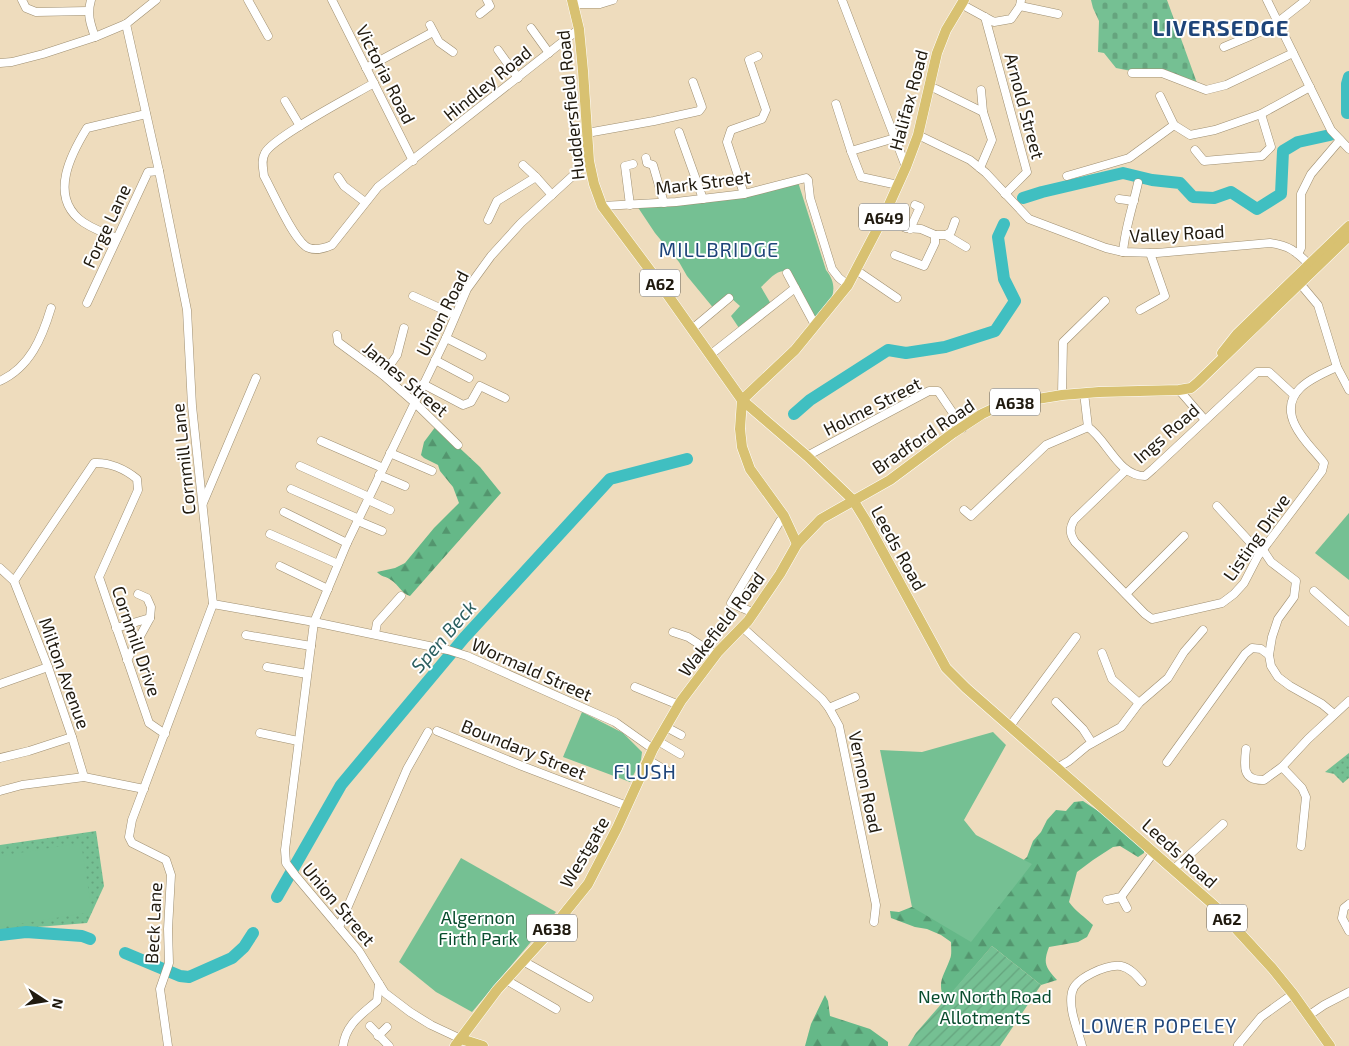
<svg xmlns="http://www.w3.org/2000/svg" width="1349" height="1046" viewBox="0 0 1349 1046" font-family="'Exo 2',sans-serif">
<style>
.grass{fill:url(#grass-dots)}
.forest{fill:url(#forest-firs)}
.cemetery{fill:url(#cemetery-stones)}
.park{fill:#75c093}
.garden{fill:url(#garden-furrows)}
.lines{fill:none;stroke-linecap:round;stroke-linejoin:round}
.river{stroke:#40bfc1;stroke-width:12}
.minor-casing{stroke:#9f8f71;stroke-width:9}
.major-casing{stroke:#fff;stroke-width:11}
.minor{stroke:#fff;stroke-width:8}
.major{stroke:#d8c171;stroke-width:10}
.labels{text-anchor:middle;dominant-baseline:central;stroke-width:4;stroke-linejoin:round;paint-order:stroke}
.shield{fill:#fff;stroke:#635f57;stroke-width:1}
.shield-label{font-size:16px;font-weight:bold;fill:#201a0f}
.street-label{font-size:18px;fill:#201a0f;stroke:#fff}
.park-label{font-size:18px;fill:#084c2d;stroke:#fff}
.water-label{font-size:19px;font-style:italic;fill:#2a5e5f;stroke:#fff}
.neighbourhood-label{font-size:19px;letter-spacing:1px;fill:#1e4479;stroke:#fff}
.quarter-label{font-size:20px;letter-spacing:1px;fill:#1e4479;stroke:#fff}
.district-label{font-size:22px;font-weight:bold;letter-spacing:1px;fill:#1e4479;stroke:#fff}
</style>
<defs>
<pattern id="grass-dots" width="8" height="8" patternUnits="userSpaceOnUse" patternTransform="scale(1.25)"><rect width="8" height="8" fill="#75c093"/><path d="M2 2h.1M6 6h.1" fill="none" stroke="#65a47e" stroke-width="1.8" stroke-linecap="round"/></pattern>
<pattern id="forest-firs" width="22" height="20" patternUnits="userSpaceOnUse" patternTransform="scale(1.25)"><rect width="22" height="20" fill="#65b888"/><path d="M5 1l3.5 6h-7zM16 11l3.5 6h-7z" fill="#53956e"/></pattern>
<pattern id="cemetery-stones" width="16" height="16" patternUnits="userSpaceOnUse" patternTransform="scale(1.25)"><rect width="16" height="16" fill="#75c093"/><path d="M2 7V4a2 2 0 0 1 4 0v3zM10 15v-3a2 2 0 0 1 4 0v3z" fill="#65a47e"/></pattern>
<pattern id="garden-furrows" width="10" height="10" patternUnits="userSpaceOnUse" patternTransform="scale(1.25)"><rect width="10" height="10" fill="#75c093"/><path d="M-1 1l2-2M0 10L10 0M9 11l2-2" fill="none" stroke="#65a47e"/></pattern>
</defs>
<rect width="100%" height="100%" fill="#eedcbd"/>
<g class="grass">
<polygon points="1349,753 1349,778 1343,783 1334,774 1325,772"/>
<polygon points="96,831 104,886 87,923 0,930 0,845"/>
</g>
<g class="forest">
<path d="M 436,426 L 480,467 L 501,493 L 410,596 C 401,593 399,585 391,580 C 386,576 381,577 377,572 L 395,568 L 405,563 L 434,528 L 459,503 L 453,487 L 440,471 L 438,465 L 424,458 L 421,455 L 424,442 Z"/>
<path d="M 1083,801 L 1119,825 L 1144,847 L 1144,853 L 1138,857 L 1120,846 L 1113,847 L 1093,860 L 1077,872 L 1069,902 C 1076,912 1085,917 1093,925 L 1087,937 L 1078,942 L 1049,947 C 1043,963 1045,967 1057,980 L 1041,985 L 992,946 L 945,1001 C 936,982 944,976 950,959 C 952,954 951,948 951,942 L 941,935 L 927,929 L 915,927 L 891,918 L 890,911 L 899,912 L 909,908 L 1018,865 L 1027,857 L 1033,841 L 1041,832 L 1047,820 L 1056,810 L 1066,811 L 1074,802 Z"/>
<polygon points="825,995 828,1001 830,1016 870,1029 888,1042 888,1046 805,1046 811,1024"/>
</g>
<polygon class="cemetery" points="1091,0 1167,0 1197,83 1163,69 1131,71 1116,68 1104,53 1098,52 1099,21 1093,8"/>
<g class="park">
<path d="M 798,182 L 826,270 C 842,290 829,305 816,322 L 789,272 C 778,267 769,280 761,287 L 771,304 L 739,328 L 731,316 L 740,306 L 731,298 L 715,310 L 687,276 L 679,262 L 655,233 L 637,206 Z"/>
<polygon points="1349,513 1349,580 1315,553"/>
<polygon points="582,712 623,733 642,752 641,760 630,782 563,757"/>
<polygon points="993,732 1006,745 964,820 976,835 1032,864 971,942 912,907 880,750 922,752"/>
<polygon points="81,843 92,912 0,927 0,856"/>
<polygon points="461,858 556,912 472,1012 436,992 399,962"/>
</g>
<polygon class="garden" points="992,946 1041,985 1000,1046 908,1046 916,1033"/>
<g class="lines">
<g class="river">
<polyline points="1347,113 1347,84 1349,77"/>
<polyline points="1023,198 1042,192 1123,173 1152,180 1180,183 1193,197 1214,198 1231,192 1257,209 1281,194 1283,151 1298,142 1330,135"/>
<polyline points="794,414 810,400 888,350 906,353 945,347 995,331 1015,301 1004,279 998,237 1004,224"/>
<polyline points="277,897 341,785 464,638 610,479 687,459"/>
<polyline points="0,935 26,932 82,936 90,939"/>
<polyline points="125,953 180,976 189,977 232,958 244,947 253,933"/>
</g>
<g class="minor-casing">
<g id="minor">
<polyline points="22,0 26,8 36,12 88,11"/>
<path d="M 91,0 C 87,14 90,23 95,37"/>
<polyline points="248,0 268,36"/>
<polyline points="332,0 413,161"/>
<polyline points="842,0 906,167"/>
<polyline points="1267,0 1331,130 1349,149"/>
<polyline points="573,4 600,4 613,0"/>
<polyline points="961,4 994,22 1011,19 1020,6 1021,0"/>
<polyline points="1020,6 1058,14"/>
<polyline points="480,14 490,6 487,0"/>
<polyline points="985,17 1027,172 1005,194"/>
<polyline points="1278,22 1306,0"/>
<polyline points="126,24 159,171 187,310 192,406 213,604 132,820 129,837 132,843 166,860 171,875 168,929 169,963 160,989 168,1046"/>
<polyline points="430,25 439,42 453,52"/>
<polyline points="531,28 549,53"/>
<polyline points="1224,47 1279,24"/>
<polyline points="498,50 518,78"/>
<polyline points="0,63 12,62 43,54 95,37 126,24 156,0"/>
<polyline points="366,68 433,32"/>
<polyline points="1132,73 1162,73 1206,90 1226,85 1293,53"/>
<path d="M 374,83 C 354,95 273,137 265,153 C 261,160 263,167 264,176 C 272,190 295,244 309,248 C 317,251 325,248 332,245 L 378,187 L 579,29"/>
<polyline points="929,87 936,89 983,112"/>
<polyline points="1160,96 1174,125 1190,135 1215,130 1261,114 1310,87"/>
<polyline points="285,101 300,126"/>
<polyline points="836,104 851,151 861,177 898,185"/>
<polyline points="679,132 703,199"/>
<polyline points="587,133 654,121 699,111 702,107 693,82"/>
<path d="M 918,135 L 970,160 L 986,173 L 1029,219 L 1106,248 L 1123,252 L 1157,253 L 1270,243 C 1292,246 1297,253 1313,268"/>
<polyline points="1195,150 1204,161 1262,156 1271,147 1261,114"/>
<polyline points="851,151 895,138"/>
<polyline points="646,158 647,163 653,165 664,203"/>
<polyline points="523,165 536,177"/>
<polyline points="980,168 992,140 983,112 981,90"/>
<polyline points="1067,176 1129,158 1174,125"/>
<polyline points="338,177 344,186 365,202"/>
<polyline points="744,194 727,142 731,130 762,119 766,110 749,60 758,56"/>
<polyline points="1119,199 1134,201"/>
<polyline points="630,205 625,166 633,164"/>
<polyline points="602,206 676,202 744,194 806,178 808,180 810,198 832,269 839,278 848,285"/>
<polyline points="883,218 906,228 921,229 935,235 946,235 966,247"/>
<polyline points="488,220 497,201 536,177 552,195"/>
<polyline points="910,229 920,207 915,205"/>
<polyline points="946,235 951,232 955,221"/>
<path d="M 117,238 C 105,233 89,228 79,219 C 50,194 71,154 87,128 L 146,114"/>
<path d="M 1123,252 C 1125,228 1133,206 1138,183"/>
<polyline points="1298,254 1301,248 1301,194 1311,174 1340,140"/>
<polyline points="895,255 924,266 935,243 935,235"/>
<polyline points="856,270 897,298"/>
<polyline points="787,273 815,325"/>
<polyline points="1297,280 1318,305 1337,367 1349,390"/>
<polyline points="413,296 455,315"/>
<polyline points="87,303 148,172 159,171"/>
<polyline points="1140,310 1165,296 1150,253"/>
<polyline points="692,329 729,298"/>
<polyline points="337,335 338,342 383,375 414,402 458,445"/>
<polyline points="446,338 482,356"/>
<polyline points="710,355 795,288"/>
<polyline points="435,360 469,378"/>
<polyline points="383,375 397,355 404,328"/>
<path d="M 0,381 C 30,367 42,338 51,308"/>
<polyline points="423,384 463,405 471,402 480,386 505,398"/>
<polyline points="1179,390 1205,420"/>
<path d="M 1084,393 L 1088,427 C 1108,441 1118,476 1145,476 L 1153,469 L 1257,372 L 1269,372 L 1294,395"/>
<polyline points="1062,395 1063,342 1105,301"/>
<polyline points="321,441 383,468"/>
<polyline points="390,453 432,471"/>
<polyline points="807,456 929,391 938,391 963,428"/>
<polyline points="300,466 369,497"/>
<path d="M 1126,470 L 1074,520 C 1069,529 1070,534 1075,542 L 1145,614 L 1152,619 L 1222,603 L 1234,594 L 1244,583 L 1258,556 L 1322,471 L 1324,463 C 1315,451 1302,440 1295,425 C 1279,392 1312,378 1337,367"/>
<polyline points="379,475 405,486"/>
<polyline points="291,489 359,519"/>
<polyline points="368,500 390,510"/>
<polyline points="203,503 256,378"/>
<polyline points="1217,506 1260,553"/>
<polyline points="964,510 971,516 1046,445 1088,427"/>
<polyline points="284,512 347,543"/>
<polyline points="358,521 382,531"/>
<polyline points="270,534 338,564"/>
<polyline points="1263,550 1271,562 1296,581 1294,597 1278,619 1272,637 1269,655 1271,666 1278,677 1290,686 1322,704 1334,714"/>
<polyline points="280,566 328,589"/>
<polyline points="0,568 14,581 48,667 72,737 84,777"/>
<path d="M 14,581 L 94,463 C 109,462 125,469 137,479 L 138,490 L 99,577 L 149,723 L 165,734"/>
<polyline points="1314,591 1349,622"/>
<polyline points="1126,594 1184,536"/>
<polyline points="213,604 314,622 448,650 467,656 615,722 653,749"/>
<polyline points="754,613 731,603 780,521 784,516"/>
<polyline points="742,627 822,699 829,708 839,726 876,905 874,922"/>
<polyline points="116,628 150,618"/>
<polyline points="673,632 688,637 716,655"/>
<polyline points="375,634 377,623 401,596"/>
<polyline points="246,635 311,646"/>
<polyline points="1102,653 1112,679 1139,703"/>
<polyline points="127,660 150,618 151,607 147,598 138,594"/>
<polyline points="267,667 307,674"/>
<polyline points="0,684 48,667"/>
<polyline points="635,687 679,705"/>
<polyline points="1056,702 1083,729 1092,743"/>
<polyline points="829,708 855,697"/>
<polyline points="1010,726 1076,637"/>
<polyline points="666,727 681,735"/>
<polyline points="437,731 522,766 627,806"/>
<polyline points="260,733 298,741"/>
<polyline points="658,741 680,754"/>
<path d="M 1246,749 C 1244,766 1242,781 1264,780 L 1282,767 L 1302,788 L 1306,797 L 1301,846"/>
<polyline points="0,758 29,751 72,737"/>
<polyline points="648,760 667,771"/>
<polyline points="1167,762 1245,654 1252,648 1261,649 1269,655"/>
<polyline points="1282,767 1308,739 1349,701"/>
<polyline points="1057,768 1069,761 1087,746 1121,727 1139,703 1168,678 1184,652 1203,630"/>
<polyline points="0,791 22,785 84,777 144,789"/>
<polyline points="1174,869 1223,824"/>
<polyline points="1121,897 1127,908"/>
<polyline points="1107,900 1121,897 1154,852"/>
<polyline points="1349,904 1344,908 1342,918 1349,931"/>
<polyline points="339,927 407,769 428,732"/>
<polyline points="523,961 589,998"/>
<polyline points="506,980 556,1009"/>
<polyline points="1308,1016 1324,1005 1349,992"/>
<polyline points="370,1026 389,1046"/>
<polyline points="378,1036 387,1027"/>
<polyline points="461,1039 431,1025 410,1012 385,993 359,951 295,875 286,863 285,850 314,622 347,543 446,338 467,289 491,256 521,223 589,161"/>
<path d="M 343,1046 C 346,1024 361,1015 377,1001 L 379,984"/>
<path d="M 1082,1046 C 1078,1030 1068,1009 1072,992 C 1075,978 1107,964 1121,966 C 1130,968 1136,975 1142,982"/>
<polyline points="1239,1046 1238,1045 1261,1017 1293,994"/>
</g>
</g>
<g class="major-casing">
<g id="major">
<polyline points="572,0 579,29 583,71 589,161 594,184 602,206 655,277 742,400 807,456 853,500 866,521 946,668 966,688 1217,908 1272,968 1293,994 1330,1046"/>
<polyline points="1222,353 1237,334 1349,226"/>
<polyline points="742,400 795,350 848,285 883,218 906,167 918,135 937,53 946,30 964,0"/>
<polyline points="742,400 740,429 742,447 750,469 784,516 797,544"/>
<polyline points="461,1039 483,1046"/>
<polyline points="455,1046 497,990 546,936 588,884 617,828 653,749 681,701 718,652 748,621 780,574 797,544 821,519 890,480 953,433 982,414 1001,405 1062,395 1099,392 1179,390 1191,388 1197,383 1349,236"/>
</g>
</g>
<use href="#minor" class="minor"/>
<use href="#major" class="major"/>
</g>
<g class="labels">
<g class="shield">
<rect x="859" y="203.5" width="50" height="27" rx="4"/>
<rect x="640" y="269.5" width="40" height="27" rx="4"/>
<rect x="990" y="388.5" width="50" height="27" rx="4"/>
<rect x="1207" y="904.5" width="40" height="27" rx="4"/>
<rect x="527" y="914.5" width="50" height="27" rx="4"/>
</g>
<g class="shield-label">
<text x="884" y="217">A649</text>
<text x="660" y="283">A62</text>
<text x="1015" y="402">A638</text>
<text x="1227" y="918">A62</text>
<text x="552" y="928">A638</text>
</g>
<g class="street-label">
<text transform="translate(386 74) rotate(63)">Victoria Road</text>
<text transform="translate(487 83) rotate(-39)">Hindley Road</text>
<text transform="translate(908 100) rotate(-75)">Halifax Road</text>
<text transform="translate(570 105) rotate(-96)">Huddersfield Road</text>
<text transform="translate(1025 106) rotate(75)">Arnold Street</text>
<text transform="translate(703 182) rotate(-7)">Mark Street</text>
<text transform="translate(106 226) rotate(-65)">Forge Lane</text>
<text transform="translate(1177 233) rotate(-3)">Valley Road</text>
<text transform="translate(442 313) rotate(-63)">Union Road</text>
<text transform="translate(406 379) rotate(40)">James Street</text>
<text transform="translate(872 406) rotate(-27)">Holme Street</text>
<text transform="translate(1166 433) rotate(-41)">Ings Road</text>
<text transform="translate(923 436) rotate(-34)">Bradford Road</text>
<text transform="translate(183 459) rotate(-96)">Cornmill Lane</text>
<text transform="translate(1256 537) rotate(-55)">Listing Drive</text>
<text transform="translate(899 548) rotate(61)">Leeds Road</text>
<text transform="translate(721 624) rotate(-52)">Wakefield Road</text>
<text transform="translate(137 641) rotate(71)">Cornmill Drive</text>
<text transform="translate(532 669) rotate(24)">Wormald Street</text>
<text transform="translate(65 673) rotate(70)">Milton Avenue</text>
<text transform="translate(524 749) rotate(22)">Boundary Street</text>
<text transform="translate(866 782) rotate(78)">Vernon Road</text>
<text transform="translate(584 852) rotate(-60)">Westgate</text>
<text transform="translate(1180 853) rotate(42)">Leeds Road</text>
<text transform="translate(339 904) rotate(50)">Union Street</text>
<text transform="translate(153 923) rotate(-87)">Beck Lane</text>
</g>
<g class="park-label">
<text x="478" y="917">Algernon<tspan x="478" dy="21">Firth Park</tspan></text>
<text x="985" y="996">New North Road<tspan x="985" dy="21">Allotments</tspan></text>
</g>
<g class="water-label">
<text transform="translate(443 636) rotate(-49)">Spen Beck</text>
</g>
<g class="neighbourhood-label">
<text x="1159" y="1025">LOWER POPELEY</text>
</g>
<g class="quarter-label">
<text x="719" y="249">MILLBRIDGE</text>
<text x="645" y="771">FLUSH</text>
</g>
<g class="district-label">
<text x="1221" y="27">LIVERSEDGE</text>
</g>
</g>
<g transform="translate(45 1001) rotate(102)" stroke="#ffffff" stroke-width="4" paint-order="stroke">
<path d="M0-4L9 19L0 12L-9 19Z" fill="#201a0f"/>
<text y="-8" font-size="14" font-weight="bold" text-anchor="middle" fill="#201a0f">N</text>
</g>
</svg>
